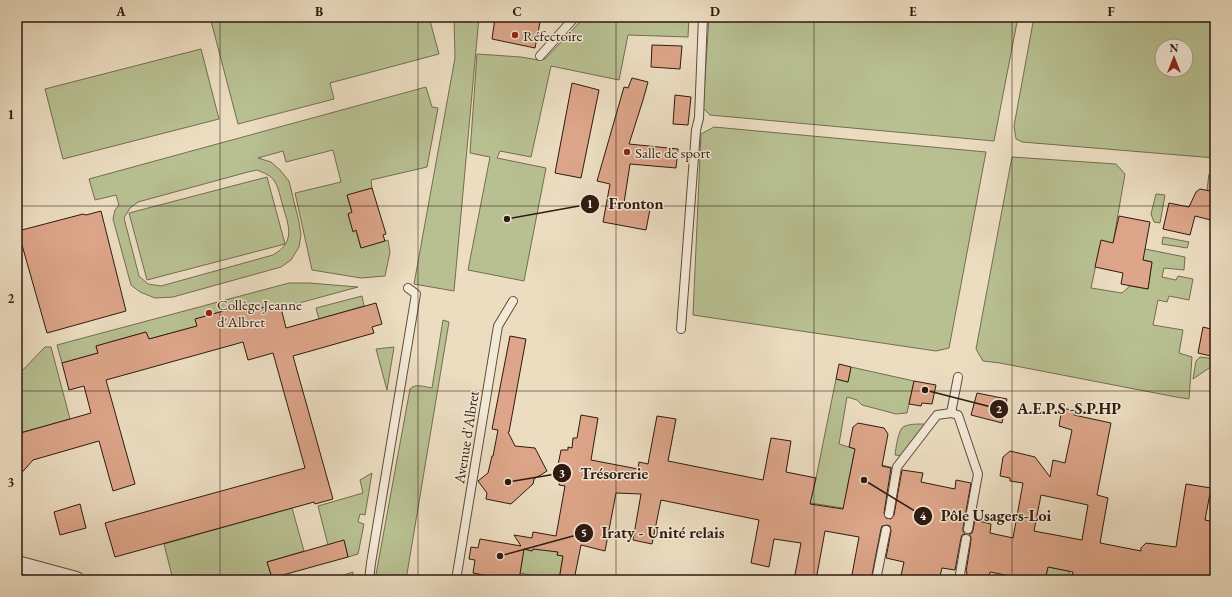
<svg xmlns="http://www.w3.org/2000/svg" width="1232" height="597" viewBox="0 0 1232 597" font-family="'EB Garamond',serif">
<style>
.green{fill:#b8c092;stroke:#736d50;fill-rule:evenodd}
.building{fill:#dda589;stroke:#2e1a0f;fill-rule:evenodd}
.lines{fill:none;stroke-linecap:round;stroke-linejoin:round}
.service-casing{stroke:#5e4b3c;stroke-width:10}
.minor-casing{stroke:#5e4b3c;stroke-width:18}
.service{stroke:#f3e9d7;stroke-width:8}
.minor{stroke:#f3e9d7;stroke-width:16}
.grid{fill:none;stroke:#2e1a0f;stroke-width:1;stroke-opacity:0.55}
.poi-dot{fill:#8f2418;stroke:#f3e9d7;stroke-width:1.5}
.labels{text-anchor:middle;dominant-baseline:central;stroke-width:3;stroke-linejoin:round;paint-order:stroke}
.poi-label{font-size:15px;fill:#2e1a0f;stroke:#f3e9d7;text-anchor:start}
.street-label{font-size:15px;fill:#2e1a0f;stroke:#f3e9d7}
.leader{fill:none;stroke:#2e1a0f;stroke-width:1.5}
.callout-dot{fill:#2e1a0f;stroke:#f3e9d7;stroke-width:1.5}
.mark-label{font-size:12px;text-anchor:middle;font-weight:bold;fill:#fff}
.callout-label{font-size:16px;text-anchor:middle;font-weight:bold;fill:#2e1a0f;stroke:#f3e9d7;stroke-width:3;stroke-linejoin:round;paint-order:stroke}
.neatline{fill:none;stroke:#2e1a0f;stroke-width:1.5}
.grid-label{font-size:13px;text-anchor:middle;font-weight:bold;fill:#2e1a0f}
</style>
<rect width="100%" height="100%" fill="#ecddc1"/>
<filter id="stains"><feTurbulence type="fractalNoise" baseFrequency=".005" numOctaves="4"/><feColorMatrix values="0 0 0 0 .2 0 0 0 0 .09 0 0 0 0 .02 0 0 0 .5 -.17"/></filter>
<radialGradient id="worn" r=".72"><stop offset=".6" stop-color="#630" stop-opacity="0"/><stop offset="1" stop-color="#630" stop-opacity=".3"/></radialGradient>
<g class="green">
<polygon points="210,17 429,17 439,54 330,83 334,99 238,124"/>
<polygon points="454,17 479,17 454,291 414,284 455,58"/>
<polygon points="588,17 689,17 688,37 628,35 619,80 551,66 531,157 500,151 497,158 546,168 524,281 468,270 490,157 470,153 477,54 521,57 538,60 545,59 579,23"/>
<polygon points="709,17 1018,17 994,141 710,115 703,108"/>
<path d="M 1034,17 L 1215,17 L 1215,158 L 1022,142 L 1016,139 L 1014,126 ZM 1162,46 L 1186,46 L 1186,70 L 1162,70 Z"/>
<polygon points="201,49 219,119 63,159 45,89"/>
<path d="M 426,87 L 432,107 L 438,108 L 427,167 L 371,180 L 372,188 L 347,196 L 352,212 L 348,214 L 353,231 L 356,230 L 361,248 L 388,240 L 390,252 L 385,276 L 361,278 L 312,270 L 295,193 L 341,182 L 333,150 L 286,162 L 283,151 L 258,158 L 271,162 L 280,170 L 289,181 L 299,222 L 301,235 L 299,247 L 291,260 L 281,267 L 173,297 L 155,298 L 140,292 L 131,285 L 113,219 L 115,210 L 119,205 L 116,195 L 95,200 L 89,179 ZM 257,170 C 264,173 271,175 275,182 C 279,188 280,197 282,203 C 288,225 297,241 273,255 L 161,286 L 148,284 L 139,276 L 124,218 L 130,208 L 138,202 L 248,172 Z"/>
<polygon points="714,127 986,152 949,348 936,351 693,315 701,134"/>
<polygon points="1012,157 1116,164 1125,174 1113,243 1101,241 1091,288 1122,293 1130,286 1148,289 1152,262 1133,258 1135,247 1185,257 1184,270 1164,268 1162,277 1176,280 1178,276 1193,279 1189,300 1169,296 1167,302 1158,300 1153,325 1183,330 1179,353 1192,357 1189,399 1176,397 1000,363 983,361 976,349"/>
<polygon points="1209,174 1215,174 1215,192 1207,190"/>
<polygon points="267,177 285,244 147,280 129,213"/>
<polygon points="1156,194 1165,195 1160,223 1154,222 1151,214"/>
<polygon points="1163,237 1189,242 1187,248 1162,244"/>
<polygon points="289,283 309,283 358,287 277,309 276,304 247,312 245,305 196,319 197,326 149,339 146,332 96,346 98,353 62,363 57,345"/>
<polygon points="362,296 364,306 319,319 316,308"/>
<path d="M 443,320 L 449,322 L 406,580 L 375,580 L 410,389 C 415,383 425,387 432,388 Z"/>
<polygon points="45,347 51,347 70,419 23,432 17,425 17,376"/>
<polygon points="394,347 387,390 376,349"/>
<polygon points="1200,357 1215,359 1215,364 1193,379 1196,361"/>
<polygon points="851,367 914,381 907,413 896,414 862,405 857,400 847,397 839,444 855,449 846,494 882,465 894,468 887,508 869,512 810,503 816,478 836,379 848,382"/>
<path d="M 923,424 L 926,425 L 903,456 L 895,455 C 896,448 898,431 903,427 C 908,424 917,424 923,424 Z"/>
<polygon points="372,473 365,515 360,514 358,522 364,524 358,554 348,557 344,541 328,545 318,506 363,493 360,480"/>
<polygon points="292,508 304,551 267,562 272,578 264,580 173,580 164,544"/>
<polygon points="559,546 557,555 563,556 559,580 553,580 520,573 524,549 532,551 533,549"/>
<polygon points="1048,567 1068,571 1072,576 1071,580 1045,580"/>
<polygon points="353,572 352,580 328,580"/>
</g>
<g class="building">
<polygon points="512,17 541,17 535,48 492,39 495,18 513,21"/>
<polygon points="652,45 682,46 680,69 651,67"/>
<polygon points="632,78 648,82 643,100 629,144 678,149 676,168 630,164 624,203 650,209 646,230 603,222 610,184 597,181 624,87 628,88"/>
<polygon points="572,83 599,90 581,178 555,173"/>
<polygon points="675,95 691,97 688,125 673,124"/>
<polygon points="372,188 386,234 383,235 385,241 361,248 356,230 353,232 348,214 352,212 347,195"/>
<polygon points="1200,189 1215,192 1215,221 1195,216 1190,235 1163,229 1169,203 1189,207 1196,192"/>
<polygon points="101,211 126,311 47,333 18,231 83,214 86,215"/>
<polygon points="1119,216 1150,222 1143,260 1152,262 1148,289 1121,284 1123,273 1095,267 1101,240 1113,243"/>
<polygon points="376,303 382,324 372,327 374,333 293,356 333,499 315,504 314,502 115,557 105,523 305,468 273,353 248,360 243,342 106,380 135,484 113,491 99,441 33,460 17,478 17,434 91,413 84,386 69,390 62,363 98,353 96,346 146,332 149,339 197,326 195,319 245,305 247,312 276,304 280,304 286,328"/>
<polygon points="1203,327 1215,330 1215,357 1198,353"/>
<polygon points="510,336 526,339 509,432 508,432 515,446 535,448 547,471 534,479 533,484 511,504 486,499 487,493 478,481 488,473 492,456 493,456 498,430 492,429"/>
<polygon points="839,364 851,367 848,382 836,379"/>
<polygon points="914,381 936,385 932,404 922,403 921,406 909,404"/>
<polygon points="977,393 1007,399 1002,423 971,415"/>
<path d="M 1062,408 L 1075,411 L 1074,415 L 1111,423 L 1097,495 L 1108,498 L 1100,543 L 1141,551 L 1141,548 L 1146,543 L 1176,547 L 1186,484 L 1211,488 L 1205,520 L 1215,522 L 1215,580 L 1071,580 L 1073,572 L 1048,567 L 1045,580 L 1020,580 L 1021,578 L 990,572 L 988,580 L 966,580 L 967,572 L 966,572 L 971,540 L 971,537 L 969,534 L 972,533 L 973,530 L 975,520 L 991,524 L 990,533 L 1013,538 L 1023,483 L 1010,481 L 1010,478 L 1000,476 L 1003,457 L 1010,451 L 1035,457 L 1050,477 L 1053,460 L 1065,463 L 1072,430 L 1059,426 ZM 1041,495 L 1088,505 L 1082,540 L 1034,531 Z"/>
<polygon points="581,415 598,418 591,460 638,469 639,462 648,464 657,416 676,419 668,461 763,480 771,438 791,441 786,472 816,478 810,504 843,509 855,449 849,447 853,427 858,423 884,428 888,434 882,466 891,468 884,513 886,518 891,519 894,515 902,470 923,473 921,482 955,489 956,480 971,483 963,528 963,531 965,534 962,535 961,538 955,570 942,568 939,580 900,580 904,562 886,558 891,531 890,526 887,525 882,526 881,529 871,580 851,580 859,537 825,531 816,580 794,580 801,543 774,539 769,567 751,563 759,520 661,500 652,544 633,540 641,494 616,493 605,551 581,545 574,580 559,580 563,556 557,555 558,552 533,549 532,551 524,549 519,580 501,580 501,578 473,573 475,560 469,559 471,547 478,548 480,539 521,546 514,535 532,538 533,532 556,536 565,486 559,485 561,476 556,475 561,450 568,450 568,447 572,448 573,438 577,438"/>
<polygon points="80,504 86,528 60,535 54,512"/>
<polygon points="344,540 348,557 272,578 267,562"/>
</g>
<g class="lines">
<g class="service-casing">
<g id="service">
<polyline points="540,56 575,17"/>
<polyline points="681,329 696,130 699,118 703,17"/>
<polyline points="951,413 958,377"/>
<polyline points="889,514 897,467 937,415 951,413 958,415 978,474 968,529"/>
<polyline points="369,580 371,563 416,294 408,288"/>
<polyline points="456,580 498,326 513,301"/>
<polyline points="876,580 886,530"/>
<polyline points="959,580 966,539"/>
</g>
</g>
<g class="minor-casing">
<polyline id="minor" points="17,564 76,580"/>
</g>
<use href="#service" class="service"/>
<use href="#minor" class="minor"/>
</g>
<path class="grid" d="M 220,17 L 220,580M 418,17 L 418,580M 616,17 L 616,580M 814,17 L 814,580M 1012,17 L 1012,580M 17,206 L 1215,206M 17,391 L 1215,391"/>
<g class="poi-dot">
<circle cx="515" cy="35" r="4"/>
<circle cx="627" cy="152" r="4"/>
<circle cx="209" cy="313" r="4"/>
</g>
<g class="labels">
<g class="poi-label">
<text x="523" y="35">Réfectoire</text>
<text x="635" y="152">Salle de sport</text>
<text x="217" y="304">Collège Jeanne<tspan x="217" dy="17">d'Albret</tspan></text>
</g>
<g class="street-label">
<text transform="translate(466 437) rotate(-81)">Avenue d'Albret</text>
</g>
</g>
<path class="leader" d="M507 219L590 204M925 390L999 409M508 482L562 473M864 480L923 516M500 556L584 533"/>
<g class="callout-dot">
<circle cx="507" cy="219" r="4"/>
<circle cx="925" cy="390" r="4"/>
<circle cx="508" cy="482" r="4"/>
<circle cx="864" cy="480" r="4"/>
<circle cx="500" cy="556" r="4"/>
<circle cx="590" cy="204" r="10"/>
<circle cx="999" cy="409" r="10"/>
<circle cx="562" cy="473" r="10"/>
<circle cx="923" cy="516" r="10"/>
<circle cx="584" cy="533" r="10"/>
</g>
<g class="mark-label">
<text x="590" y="208">1</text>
<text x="999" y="413">2</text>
<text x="562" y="477">3</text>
<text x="923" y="520">4</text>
<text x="584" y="537">5</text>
</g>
<g class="callout-label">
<text x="636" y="209">Fronton</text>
<text x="1069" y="414">A.E.P.S -S.P.HP</text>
<text x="614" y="479">Trésorerie</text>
<text x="996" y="521">Pôle Usagers-Loi</text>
<text x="663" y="538">Iraty - Unité relais</text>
</g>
<rect width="1232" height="597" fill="none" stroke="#ecddc1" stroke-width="44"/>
<g transform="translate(1174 58)"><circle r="19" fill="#f3e9d7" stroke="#a49687"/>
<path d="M0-3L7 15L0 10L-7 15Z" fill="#8f2418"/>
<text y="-6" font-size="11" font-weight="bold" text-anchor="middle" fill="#2e1a0f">N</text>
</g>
<rect x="22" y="22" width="1188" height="553" class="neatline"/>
<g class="grid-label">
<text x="121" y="16">A</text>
<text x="319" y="16">B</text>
<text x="517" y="16">C</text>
<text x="715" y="16">D</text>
<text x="913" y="16">E</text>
<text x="1111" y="16">F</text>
<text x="11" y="119">1</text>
<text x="11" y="303">2</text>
<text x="11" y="487">3</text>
</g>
<rect width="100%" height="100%" filter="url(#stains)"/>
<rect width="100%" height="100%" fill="url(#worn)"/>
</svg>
